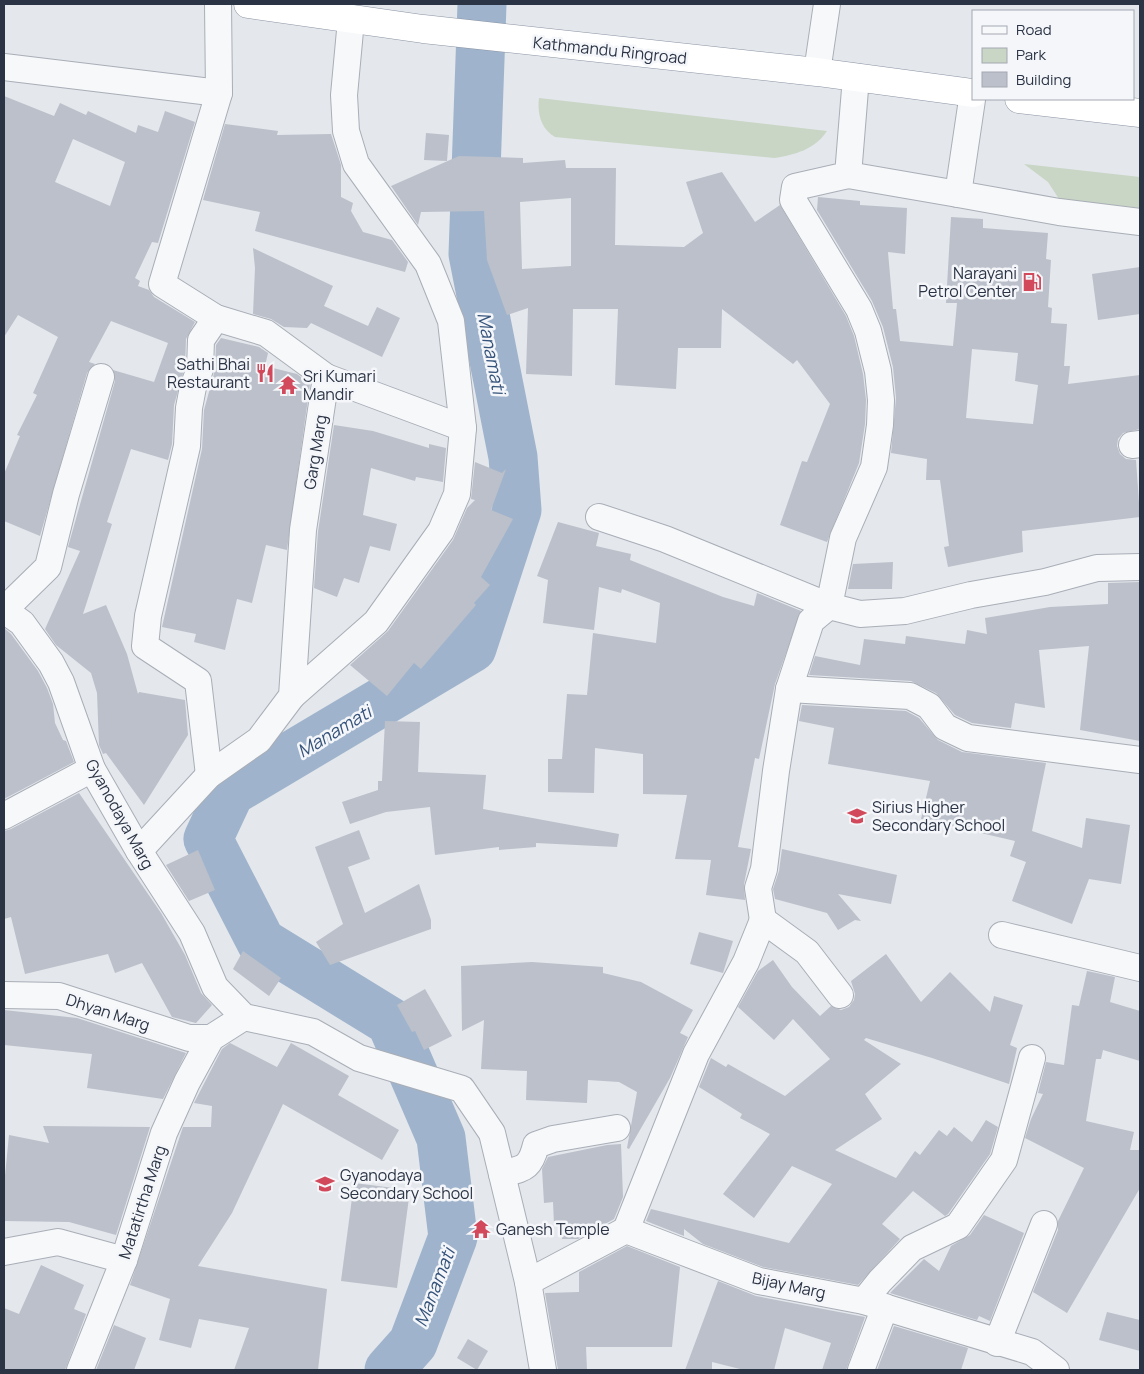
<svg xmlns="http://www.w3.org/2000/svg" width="1144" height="1374" viewBox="0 0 1144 1374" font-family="Manrope,sans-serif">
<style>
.green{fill:#c9d6c5}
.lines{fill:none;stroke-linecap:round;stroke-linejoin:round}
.river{stroke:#9fb4cc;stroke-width:49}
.building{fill:#bbc0ca;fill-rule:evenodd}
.minor-casing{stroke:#a9aeb7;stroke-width:28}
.highway-casing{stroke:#8b94a3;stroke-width:29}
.minor{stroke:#f7f8fa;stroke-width:26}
.highway{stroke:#fff;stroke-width:28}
.labels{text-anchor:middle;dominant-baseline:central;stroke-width:5;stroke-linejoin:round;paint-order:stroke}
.street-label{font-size:16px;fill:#2b3445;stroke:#f4f6f9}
.poi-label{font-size:16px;fill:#2b3445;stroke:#f4f6f9;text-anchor:start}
.water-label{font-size:18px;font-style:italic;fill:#34527a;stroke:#f4f6f9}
</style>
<rect width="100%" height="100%" fill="#e4e7ec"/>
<g class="green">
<path d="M 539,98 L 827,131 C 815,149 795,155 774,158 L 555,137 C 541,129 537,113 539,98 Z"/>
<polygon points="1024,164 1140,177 1140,208 1059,199 1048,182"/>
</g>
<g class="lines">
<polyline class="river" points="389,1370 413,1343 453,1237 441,1138 391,1022 261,942 208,839 230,792 472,648 517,510 513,457 473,254 482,4"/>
</g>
<g class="building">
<path d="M 4,96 L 54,116 L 60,103 L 86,115 L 88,111 L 136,133 L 138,125 L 158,132 L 165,111 L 195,122 L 158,243 L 152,242 L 135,278 L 140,281 L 138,286 L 149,290 L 154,297 L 195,322 L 186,339 L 185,366 L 174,405 L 172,444 L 168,460 L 131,449 L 107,522 L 112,524 L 83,614 L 106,605 L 127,654 L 138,694 L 139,692 L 185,700 L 188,735 L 144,805 L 106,753 L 103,754 L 99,745 L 97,693 L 91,673 L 56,645 L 45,629 L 80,551 L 68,547 L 115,381 L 113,370 L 154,382 L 168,343 L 111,321 L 89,362 L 95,364 L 87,373 L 40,536 L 4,521 L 4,474 L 20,436 L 17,435 L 37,395 L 33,393 L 58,337 L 18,315 L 4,337 ZM 73,139 L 125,162 L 110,206 L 55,182 Z"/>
<polygon points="225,124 278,131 277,135 331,134 341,165 341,197 353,203 351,211 363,232 392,240 408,262 405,272 255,231 260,212 203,200"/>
<polygon points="426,133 449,135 447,161 424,160"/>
<path d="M 459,156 L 523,158 L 523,163 L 565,160 L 566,168 L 616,168 L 615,245 L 684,247 L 703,233 L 686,182 L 722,172 L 755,222 L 780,205 L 846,316 L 854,336 L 863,374 L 866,400 L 865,424 L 859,463 L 827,542 L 780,525 L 802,461 L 807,462 L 830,404 L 797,360 L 793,364 L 722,309 L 721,348 L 678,348 L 676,389 L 615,385 L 618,309 L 573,309 L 572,376 L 526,374 L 528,308 L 507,315 L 487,260 L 484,211 L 421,212 L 418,225 L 391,186 ZM 571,198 L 571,266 L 522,269 L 520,202 Z"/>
<path d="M 818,197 L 860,201 L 860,205 L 907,208 L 905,254 L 888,252 L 893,309 L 896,309 L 900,341 L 953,346 L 957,303 L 946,303 L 951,217 L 983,219 L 983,228 L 1048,233 L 1046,259 L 1051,260 L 1048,307 L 1052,308 L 1051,323 L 1067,324 L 1064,366 L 1070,366 L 1068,384 L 1140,375 L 1140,429 L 1123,433 L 1118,439 L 1117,446 L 1120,454 L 1126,459 L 1136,460 L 1140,517 L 1022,531 L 1023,552 L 948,567 L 944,547 L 949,546 L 940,480 L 926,480 L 927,459 L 891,453 L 896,398 L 893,367 L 883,327 L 872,301 L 817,210 ZM 972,349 L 1018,353 L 1015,381 L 1038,385 L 1033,424 L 966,418 Z"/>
<polygon points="253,248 333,286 324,306 368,326 377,307 400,318 382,357 311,323 307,328 284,327 271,319 253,314 255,268"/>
<polygon points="1140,267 1140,314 1098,320 1092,274"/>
<polygon points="221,338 259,347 268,353 265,366 297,374 310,384 287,550 266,545 252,603 237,599 225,650 194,642 196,634 162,627 202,449 204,410 215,370 216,345"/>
<polygon points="334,425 373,431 429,448 429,444 446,448 443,482 416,477 415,481 371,468 363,515 397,524 390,551 370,546 359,583 344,578 337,597 314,588 318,532"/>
<polygon points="475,462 502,473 506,469 491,510 513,519 481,577 490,585 474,603 476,605 421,669 414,663 387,696 350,665 388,631 453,540 467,508 475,500 471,499"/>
<polygon points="558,522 599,533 596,546 631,554 630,560 723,597 754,606 757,593 801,611 775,684 759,759 755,758 738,847 751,849 744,884 745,900 706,895 711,860 675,859 687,795 643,794 643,754 595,748 594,793 548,792 548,759 562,759 567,694 587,695 593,633 656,643 660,603 622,589 621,593 599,587 594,630 543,623 548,580 537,576"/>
<polygon points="893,562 892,589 848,589 853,564"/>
<polygon points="1140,582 1140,741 1080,730 1089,646 1039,650 1045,708 1015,703 1011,728 972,723 955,715 936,693 911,681 809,675 815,656 860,665 864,639 905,644 906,636 965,644 967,630 987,634 985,618 1050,607 1108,604 1108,583"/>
<polygon points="4,628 11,634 38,671 47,688 53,704 55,723 63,740 66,741 74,762 4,799"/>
<polygon points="802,705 906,711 919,718 938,740 962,752 1046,763 1032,831 1082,848 1086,818 1130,825 1121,884 1089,879 1072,924 1012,901 1026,862 1010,856 1015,841 921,819 930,781 828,764 834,728 799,721"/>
<polygon points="385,721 420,722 418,772 486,775 483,809 619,834 617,847 536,843 536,847 499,850 499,847 435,855 430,807 386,812 350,824 342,802 378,790 378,781 382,781"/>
<polygon points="79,793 161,913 185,955 201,993 212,1005 196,1023 172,1017 142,963 115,973 108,954 25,974 11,917 4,919 4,831 11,829"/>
<polygon points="359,830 370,859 348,867 365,913 419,884 431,920 431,929 330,965 316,942 343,924 315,847"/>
<polygon points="782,849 897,875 891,904 838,894 861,921 855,920 838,930 827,913 775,899 773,889 779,871"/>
<polygon points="198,850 215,890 189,901 166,865"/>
<polygon points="699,932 733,941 723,973 690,964"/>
<polygon points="243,951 281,978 269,996 233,969"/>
<polygon points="886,954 921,1002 950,972 990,1012 994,996 1023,1005 1010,1045 1017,1048 1009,1084 932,1058 866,1038 864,1040 901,1064 865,1094 882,1119 835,1150 896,1178 915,1151 920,1155 939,1130 947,1136 954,1127 972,1142 986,1120 998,1127 990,1154 948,1214 945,1216 913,1191 882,1224 900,1239 858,1285 763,1267 703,1244 684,1229 684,1236 646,1221 651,1209 789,1243 832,1184 792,1166 754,1218 723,1194 770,1134 740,1118 742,1114 699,1087 711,1058 726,1067 728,1064 785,1096 830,1059 793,1019 774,1040 738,1007 758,971 773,960 792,987 820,1016 831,1006 841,1010 849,1007 854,1000 855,994 851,981"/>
<polygon points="532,962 603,967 603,973 641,982 693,1010 680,1033 688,1037 670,1078 629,1149 627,1148 637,1092 619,1082 588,1080 587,1103 526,1100 527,1071 481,1069 484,1020 462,1031 461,966"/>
<polygon points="1087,971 1115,977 1110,1002 1140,1011 1140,1061 1103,1050 1101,1059 1096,1059 1086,1121 1134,1132 1130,1150 1140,1150 1140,1188 1067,1313 1033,1292 1058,1230 1058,1221 1084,1168 1025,1138 1031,1119 1043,1094 1038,1093 1046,1062 1064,1065 1072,1005 1079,1006"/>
<polygon points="425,989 452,1036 424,1050 415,1031 412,1032 397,1005"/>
<polygon points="4,1010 77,1018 186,1053 163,1099 87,1088 92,1054 4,1045"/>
<polygon points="230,1043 277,1067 291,1043 349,1076 338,1095 399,1130 382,1160 283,1104 232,1213 198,1266 327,1289 318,1370 234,1370 249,1328 199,1319 191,1348 159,1340 170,1299 130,1285 183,1127 211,1127 212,1106 194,1103 222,1049"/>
<polygon points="43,1126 150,1127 116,1235 69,1222 4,1221 4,1186 9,1135 49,1143"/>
<polygon points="621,1144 623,1197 614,1219 578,1239 562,1239 561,1224 554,1224 553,1202 544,1203 542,1169 548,1157 607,1145"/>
<polygon points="354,1183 410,1190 397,1288 341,1281"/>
<polygon points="984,1215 1024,1233 990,1321 979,1316 977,1320 890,1293 924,1259 939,1271 951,1246 970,1235"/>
<polygon points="627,1246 680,1267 672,1347 586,1347 587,1370 558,1370 545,1293 579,1292 579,1272"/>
<polygon points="41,1265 84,1285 74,1309 86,1314 65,1370 4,1370 4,1308 19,1314"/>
<polygon points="718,1281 756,1296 865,1317 846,1370 822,1370 831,1343 785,1328 774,1370 744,1370 712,1362 712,1370 685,1370"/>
<polygon points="1107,1312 1140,1320 1140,1351 1099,1340"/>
<polygon points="114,1325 146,1338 134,1370 96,1370"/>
<polygon points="894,1326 968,1348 961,1370 877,1370"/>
<polygon points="468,1339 488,1351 477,1370 457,1358"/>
</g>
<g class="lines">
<g class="minor-casing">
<g id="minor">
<polyline points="4,67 219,93"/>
<polyline points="817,72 827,4"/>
<polyline points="973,93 958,194 1059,212 1140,222"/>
<polyline points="848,175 958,194"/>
<polyline points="326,377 463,428"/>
<polyline points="1132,445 1140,444"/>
<polyline points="599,517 665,539 829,606 860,614 905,611 971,595 1045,582 1097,568 1140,567"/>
<polyline points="4,610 22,623 51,663 61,682 92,769 139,851 192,933 215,987 244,1017 313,1032 359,1058 462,1089 492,1133 528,1282 543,1370"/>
<polyline points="4,610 48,567 66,494 101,377"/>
<polyline points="789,689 910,696 929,706 945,727 968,738 1140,760"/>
<polyline points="292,696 376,622 441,531 457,494 463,428 451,321 428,264 356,164 346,131 344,95 351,20"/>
<polyline points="209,775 198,681 145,646 148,616 187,446 189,408 193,387 200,369 201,340 216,318"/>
<polyline points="4,816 92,769"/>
<polyline points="139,851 209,775 259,740 292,696 303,530 326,377 266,333 216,318 162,284 219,93 218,4"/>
<polyline points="763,920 758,888 764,869 776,771 789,689 811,621 829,606 843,538 874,467 880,425 881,400 878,371 868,331 859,309 793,200 795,187 848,175 856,77"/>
<polyline points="1002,935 1140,968"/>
<polyline points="4,995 59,996 189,1038 211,1038"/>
<path d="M 502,1174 C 524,1168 530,1169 536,1145 L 553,1139 L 617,1128"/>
<polyline points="626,1230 696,1054 746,962 763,920 807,952 840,995"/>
<polyline points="4,1252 58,1242 124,1260"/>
<polyline points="528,1282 626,1230 759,1281 864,1301 1032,1352 1056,1370"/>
<polyline points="864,1301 880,1281 912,1248 958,1226 1004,1160 1032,1058"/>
<polyline points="997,1343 1044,1224"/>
<polyline points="80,1370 124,1260 164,1133 187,1082 211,1038 244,1017"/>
<polyline points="861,1370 885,1307"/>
</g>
</g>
<g class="highway-casing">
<g id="highway">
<polyline points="248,4 423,29 817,72 973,93"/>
<polyline points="1019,99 1140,113"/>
</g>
</g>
<use href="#minor" class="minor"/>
<use href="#highway" class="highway"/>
</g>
<defs>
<g id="fuel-bare" transform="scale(1.5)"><path d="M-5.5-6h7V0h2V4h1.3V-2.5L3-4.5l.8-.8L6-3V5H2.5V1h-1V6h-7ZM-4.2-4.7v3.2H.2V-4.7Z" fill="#d1495b" stroke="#f4f6f9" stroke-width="2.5" paint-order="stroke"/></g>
<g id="restaurant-bare" transform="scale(1.5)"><path d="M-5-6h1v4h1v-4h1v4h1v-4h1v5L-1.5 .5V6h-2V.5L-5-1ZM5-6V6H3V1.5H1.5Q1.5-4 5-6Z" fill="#d1495b" stroke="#f4f6f9" stroke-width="2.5" paint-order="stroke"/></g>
<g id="temple-bare" transform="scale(1.5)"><path d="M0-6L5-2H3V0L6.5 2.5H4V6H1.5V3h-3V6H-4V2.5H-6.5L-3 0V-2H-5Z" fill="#d1495b" stroke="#f4f6f9" stroke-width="2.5" paint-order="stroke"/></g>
<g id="school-bare" transform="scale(1.5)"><path d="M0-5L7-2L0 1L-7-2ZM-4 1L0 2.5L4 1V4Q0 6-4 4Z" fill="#d1495b" stroke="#f4f6f9" stroke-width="2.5" paint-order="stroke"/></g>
</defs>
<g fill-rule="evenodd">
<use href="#fuel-bare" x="1032" y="282"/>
<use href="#restaurant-bare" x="265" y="373"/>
<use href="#temple-bare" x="288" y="385"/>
<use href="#school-bare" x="857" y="816"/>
<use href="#school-bare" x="325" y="1184"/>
<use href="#temple-bare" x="481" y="1229"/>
</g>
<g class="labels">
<g class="street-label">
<text transform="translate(610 50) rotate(6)">Kathmandu Ringroad</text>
<text transform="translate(315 452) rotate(-81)">Garg Marg</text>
<text transform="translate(120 814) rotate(61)">Gyanodaya Marg</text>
<text transform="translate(108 1012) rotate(18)">Dhyan Marg</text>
<text transform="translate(142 1202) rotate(-72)">Matatirtha Marg</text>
<text transform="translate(789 1285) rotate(12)">Bijay Marg</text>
</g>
<g class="poi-label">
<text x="1017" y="273" text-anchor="end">Narayani<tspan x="1017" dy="18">Petrol Center</tspan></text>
<text x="250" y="364" text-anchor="end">Sathi Bhai<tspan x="250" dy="18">Restaurant</tspan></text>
<text x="303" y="376">Sri Kumari<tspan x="303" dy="18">Mandir</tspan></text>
<text x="872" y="807">Sirius Higher<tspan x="872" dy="18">Secondary School</tspan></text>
<text x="340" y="1175">Gyanodaya<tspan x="340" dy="18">Secondary School</tspan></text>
<text x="496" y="1229">Ganesh Temple</text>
</g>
<g class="water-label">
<text transform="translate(492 353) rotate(79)">Manamati</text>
<text transform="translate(334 731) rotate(-31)">Manamati</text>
<text transform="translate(434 1287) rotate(-69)">Manamati</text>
</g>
</g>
<rect width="1144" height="1374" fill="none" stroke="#2b3445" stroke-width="10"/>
<rect x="972" y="10" width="162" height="90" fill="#f4f6f9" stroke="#a4a8b1"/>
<rect x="982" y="26" width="25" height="8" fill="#f7f8fa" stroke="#a4a8b1"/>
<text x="1016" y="35" font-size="15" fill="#2b3445">Road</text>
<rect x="982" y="48" width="25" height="15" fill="#c9d6c5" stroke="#a4a8b1"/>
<text x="1016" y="60" font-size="15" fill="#2b3445">Park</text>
<rect x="982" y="72" width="25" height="15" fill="#bbc0ca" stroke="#a4a8b1"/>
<text x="1016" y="85" font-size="15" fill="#2b3445">Building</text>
</svg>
